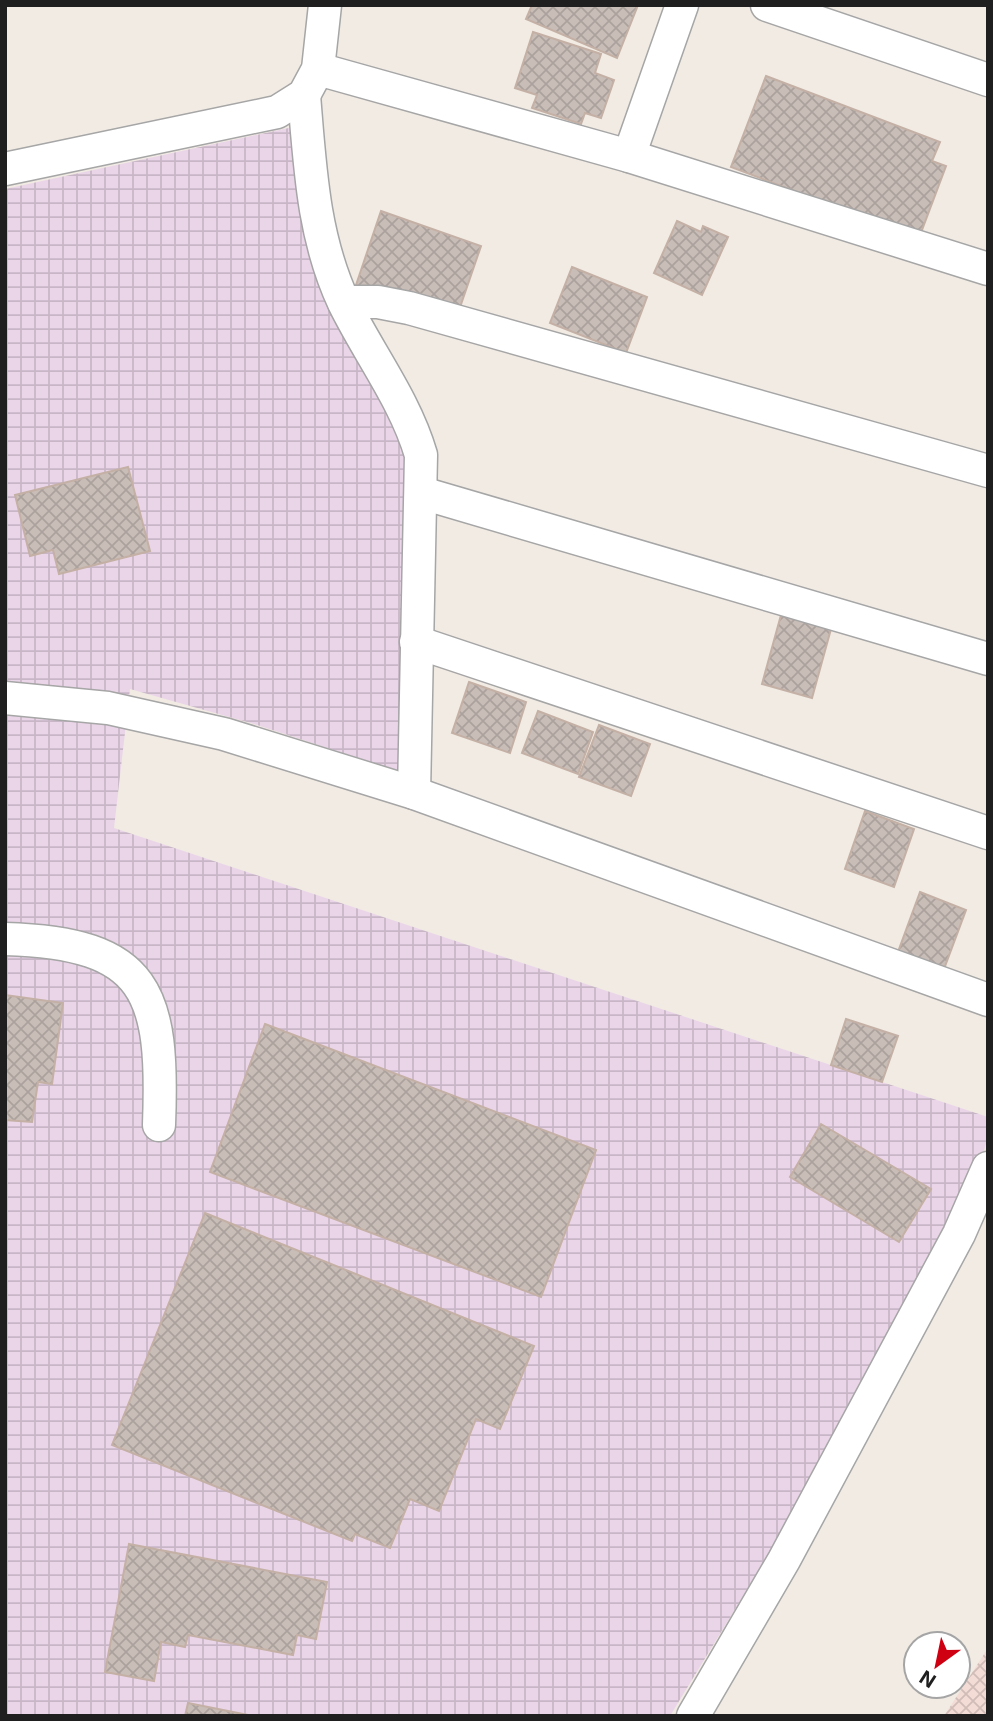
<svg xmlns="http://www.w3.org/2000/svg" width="993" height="1721" viewBox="0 0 993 1721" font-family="Inter,sans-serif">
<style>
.industrial{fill:url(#industrial-grid)}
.military{fill:url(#military-cross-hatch)}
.building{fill:url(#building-cross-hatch);stroke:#c4b0a5;stroke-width:2}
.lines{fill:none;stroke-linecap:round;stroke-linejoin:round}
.minor-casing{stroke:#a6a6a6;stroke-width:35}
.minor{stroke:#fff;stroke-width:32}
</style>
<defs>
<pattern id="industrial-grid" width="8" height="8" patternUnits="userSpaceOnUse" patternTransform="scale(1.75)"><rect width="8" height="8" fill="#ead5e8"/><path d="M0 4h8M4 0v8" fill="none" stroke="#c8b6c7"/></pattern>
<pattern id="military-cross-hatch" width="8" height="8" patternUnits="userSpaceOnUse" patternTransform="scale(1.75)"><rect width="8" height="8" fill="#f4dcd6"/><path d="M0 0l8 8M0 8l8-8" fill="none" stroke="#d1bcb7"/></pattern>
<pattern id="building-cross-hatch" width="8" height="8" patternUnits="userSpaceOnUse" patternTransform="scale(1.75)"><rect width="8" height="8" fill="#c9bdb7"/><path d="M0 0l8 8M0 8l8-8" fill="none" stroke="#aca29d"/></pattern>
</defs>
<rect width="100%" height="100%" fill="#f1ebe4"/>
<polygon class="industrial" points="293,127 302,225 326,296 389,412 403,451 409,490 407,774 254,724 130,689 114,828 988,1117 988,1137 977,1174 810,1486 670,1716 5,1716 5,189"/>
<polygon class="military" points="988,1648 988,1716 944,1716"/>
<g class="building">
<polygon points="532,5 638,5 617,58 526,19"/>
<polygon points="533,32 601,54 595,73 614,80 601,118 585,113 581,124 532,108 537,95 515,88"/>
<polygon points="766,76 940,142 932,161 946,166 919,238 731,167"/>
<polygon points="381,211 481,246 456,319 356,285"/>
<polygon points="677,221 701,232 703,226 728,237 702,295 654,273"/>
<polygon points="572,267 647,297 626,353 550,323"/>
<polygon points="128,467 150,551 59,574 53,550 30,556 15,495"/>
<polygon points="781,615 831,629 812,698 762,684"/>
<polygon points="469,682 526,702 510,753 452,733"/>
<polygon points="538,711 593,732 578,774 522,753"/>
<polygon points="599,725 650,744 631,796 579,777"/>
<polygon points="865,811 914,829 894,887 845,869"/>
<polygon points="920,892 966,910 944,969 898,952"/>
<polygon points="5,995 63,1003 52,1084 38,1082 32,1122 5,1120"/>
<polygon points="846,1019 898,1036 882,1082 831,1065"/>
<polygon points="265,1024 596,1150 541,1297 210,1172"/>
<polygon points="821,1124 931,1189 899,1242 790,1177"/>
<polygon points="205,1213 534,1346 500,1429 476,1419 439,1511 410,1499 390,1548 355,1534 352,1541 112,1445"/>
<polygon points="129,1544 327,1582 316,1639 297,1635 293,1655 188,1635 185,1647 161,1642 154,1681 105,1672"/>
<polygon points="188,1703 253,1716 185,1716"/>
</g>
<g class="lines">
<g class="minor-casing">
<g id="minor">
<polyline points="767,5 988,80"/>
<polyline points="318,69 629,156 988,269"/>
<path d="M 304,95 C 310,167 313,237 344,303 C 369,354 405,400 421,455 L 414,793"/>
<polyline points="629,156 682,5"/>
<polyline points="5,169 277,112 304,95 318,69 325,5"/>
<polyline points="344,302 378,302 409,308 988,471"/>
<polyline points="422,493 988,659"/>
<polyline points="416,642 988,833"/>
<polyline points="5,698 108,708 224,734 414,793 988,1000"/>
<path d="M 5,939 C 149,943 164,993 159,1125"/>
<polyline points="693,1716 784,1560 959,1234 988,1168"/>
</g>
</g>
<use href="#minor" class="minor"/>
</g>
<rect width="993" height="1721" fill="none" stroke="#1f1f1f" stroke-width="14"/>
<g transform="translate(937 1665) rotate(213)"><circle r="33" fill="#ffffff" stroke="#a5a5a5" stroke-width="2"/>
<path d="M0-5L12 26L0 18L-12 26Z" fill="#ce0012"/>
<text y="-10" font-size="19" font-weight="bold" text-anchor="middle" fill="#1f1f1f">N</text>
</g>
</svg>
